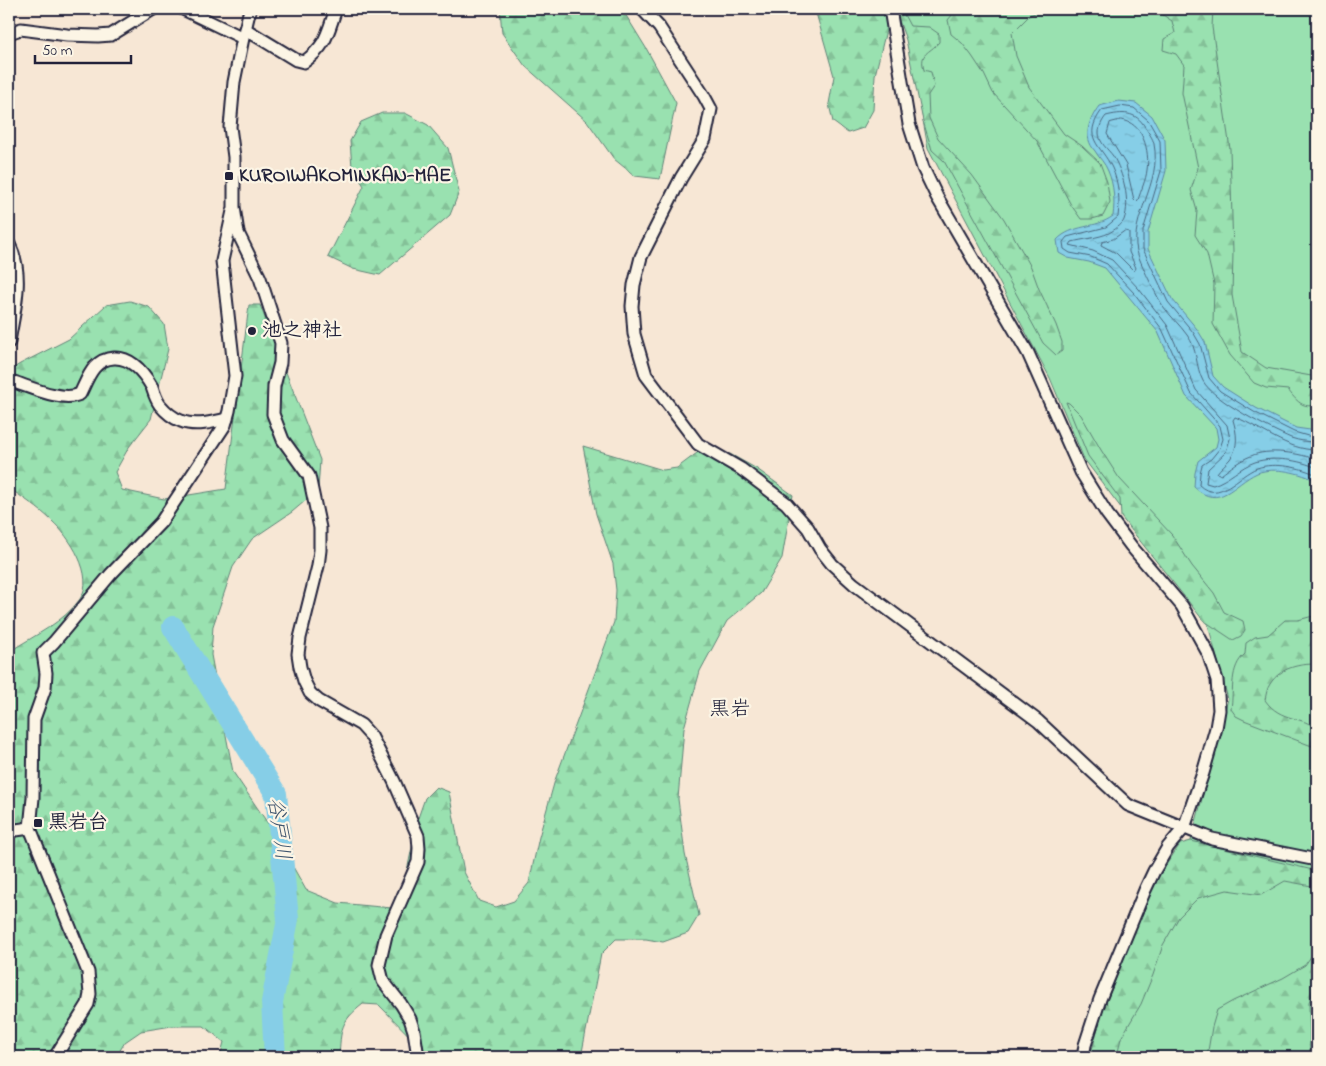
<svg xmlns="http://www.w3.org/2000/svg" width="1326" height="1066" viewBox="0 0 1326 1066" font-family="'Indie Flower','Klee One',sans-serif">
<style>
.green{fill:#99e1b0;stroke:#5e8276}
.forest{fill:url(#forest-firs);stroke:#5e8276}
.water{fill:url(#water-ripples);stroke:#5e89a2}
.lines{fill:none;stroke-linecap:round;stroke-linejoin:round}
.shore{stroke:#4a6780;stroke-width:1}
.river{stroke:#86cee7;stroke-width:22}
.street-casing{stroke:#22223b;stroke-width:15}
.street{stroke:#fcf5e5;stroke-width:11}
.poi-dot{fill:#22223b;stroke:#fcf5e5;stroke-width:2}
.labels{text-anchor:middle;dominant-baseline:central;stroke-width:4.5;stroke-linejoin:round;paint-order:stroke}
.poi-label{font-size:20px;font-weight:bold;fill:#22223b;stroke:#fcf5e5;text-anchor:start}
.neighbourhood-label{font-size:21px;fill:#22223b;stroke:#fcf5e5}
.water-label{font-size:21px;font-style:italic;fill:#40566f;stroke:#fcf5e5}
</style>
<defs>
<pattern id="forest-firs" width="22" height="20" patternUnits="userSpaceOnUse" patternTransform="scale(1.25)"><rect width="22" height="20" fill="#99e1b0"/><path d="M5 1l3.5 6h-7zM16 11l3.5 6h-7z" fill="#84c198"/></pattern>
<pattern id="water-ripples" width="26" height="14" patternUnits="userSpaceOnUse" patternTransform="scale(1.25)"><rect width="26" height="14" fill="#86cee7"/><path d="M2 4q2-2 4 0t4 0M15 11q2-2 4 0t4 0" fill="none" stroke="#73b1c7"/></pattern>
</defs>
<rect width="100%" height="100%" fill="#f7e7d5"/>
<filter id="ink" filterUnits="userSpaceOnUse"><feTurbulence type="fractalNoise" baseFrequency=".02" numOctaves="2"/><feDisplacementMap in="SourceGraphic" scale="10" xChannelSelector="R" yChannelSelector="G"/><feConvolveMatrix kernelMatrix="1 2 1 2 8 2 1 2 1" color-interpolation-filters="sRGB"/></filter>
<g filter="url(#ink)">
<polygon class="green" points="903,9 1317,9 1317,1057 1092,1057 1102,1013 1154,883 1191,841 1228,699 1207,621 1084,459 1050,378 928,148"/>
<g class="forest">
<polygon points="500,9 622,9 646,48 676,103 660,179 635,176 614,159 587,121 525,66 502,33"/>
<path d="M 816,9 L 901,9 L 910,26 L 929,27 L 939,34 L 939,42 C 929,54 919,52 924,70 L 931,72 L 934,86 L 928,95 L 929,118 L 938,138 L 972,175 L 1004,219 L 1031,267 L 1039,289 L 1056,325 L 1062,342 L 1062,351 L 1056,355 L 1043,343 L 944,161 L 932,150 L 923,121 L 906,40 L 897,15 L 889,18 L 875,75 L 873,110 L 863,128 L 848,133 L 833,122 L 829,104 L 834,76 L 816,13 Z"/>
<polygon points="957,9 1044,9 1030,15 1012,33 1016,56 1029,87 1064,134 1082,146 1100,163 1107,182 1110,202 1103,216 1092,219 1081,219 1071,205 1037,141 993,93 984,74 972,56 962,43 951,34 948,20"/>
<path d="M 1154,9 L 1213,9 L 1212,27 L 1230,149 L 1233,252 L 1232,295 L 1242,352 L 1266,368 L 1317,377 L 1317,404 C 1303,410 1296,400 1288,390 L 1266,388 L 1254,383 L 1230,355 L 1213,324 L 1214,284 L 1207,254 L 1195,235 L 1197,211 L 1191,190 L 1198,168 L 1182,93 L 1184,65 L 1176,54 L 1163,50 L 1164,39 L 1175,33 L 1172,21 Z"/>
<polygon points="382,113 405,113 428,125 448,148 459,192 450,215 380,275 353,269 328,257 364,186 352,167 350,141 361,122"/>
<path d="M 130,301 L 149,307 L 164,324 L 168,349 L 151,419 L 129,447 L 115,472 L 122,490 L 164,499 L 226,489 L 249,305 L 260,305 L 320,460 L 318,490 L 292,512 L 252,539 L 233,567 L 213,626 L 211,655 L 221,709 L 233,772 L 273,831 L 306,890 L 338,903 L 392,908 L 401,900 L 418,818 L 425,798 L 436,787 L 449,792 L 464,872 L 479,901 L 496,907 L 514,901 L 529,883 L 539,837 L 555,780 L 614,622 L 616,590 L 613,564 L 596,514 L 583,446 L 663,470 L 677,468 L 701,450 L 730,454 L 757,469 L 793,495 L 782,558 L 761,593 L 727,621 L 700,671 L 684,728 L 678,799 L 685,854 L 699,915 L 688,933 L 663,942 L 646,939 L 616,939 L 601,954 L 581,1057 L 430,1057 L 379,1005 L 363,1004 C 340,1022 341,1029 339,1057 L 220,1057 L 224,1042 L 204,1026 L 172,1026 L 141,1031 L 125,1042 L 116,1057 L 9,1057 L 9,654 L 12,650 C 35,635 64,622 80,599 C 96,576 69,536 52,521 C 39,508 23,498 9,488 L 9,371 L 20,364 L 69,339 L 106,305 Z"/>
<polygon points="1066,402 1069,403 1081,415 1101,450 1119,478 1172,535 1192,566 1214,593 1224,612 1243,621 1245,630 1241,636 1233,640 1203,620 1121,517 1120,499 1088,456"/>
<path d="M 1317,615 L 1317,664 C 1299,664 1281,667 1270,684 C 1267,688 1266,695 1265,700 C 1281,723 1304,715 1317,730 L 1317,748 L 1244,720 L 1236,716 L 1231,709 C 1234,690 1229,668 1245,654 L 1246,643 L 1255,637 L 1268,635 L 1285,620 L 1298,620 Z"/>
<polygon points="1191,841 1317,871 1317,887 1285,881 1261,895 1227,890 1198,898 1179,917 1163,945 1153,975 1141,1004 1121,1038 1117,1057 1090,1057 1102,1013 1154,883 1180,844"/>
<polygon points="1317,948 1317,981 1309,1002 1310,1057 1207,1057 1212,1027 1217,1010 1233,1001 1283,978 1305,965"/>
</g>
<path class="water" d="M 1119,101 L 1136,103 L 1152,116 L 1165,140 L 1166,171 L 1148,232 L 1148,249 L 1172,299 L 1197,329 L 1205,342 L 1213,376 L 1223,387 L 1256,408 L 1296,428 L 1317,431 L 1317,481 C 1301,473 1275,466 1257,473 C 1233,484 1220,511 1194,487 L 1195,473 L 1198,461 L 1216,447 L 1218,439 L 1216,428 L 1186,396 L 1158,332 L 1105,268 L 1089,262 L 1068,258 L 1059,253 L 1057,240 C 1072,224 1096,229 1113,216 C 1115,201 1114,185 1108,171 C 1105,163 1099,158 1095,151 C 1082,136 1089,120 1099,106 Z"/>
<g class="lines">
<g class="shore">
<path d="M 1121,120 C 1143,122 1150,151 1147,170 C 1146,180 1141,190 1138,200 L 1136,202 L 1134,200 L 1126,165 L 1107,134 L 1110,123 Z"/>
<polygon points="1125,231 1129,232 1129,252 1136,268 1134,271 1116,253 1101,245 1102,242 1113,239"/>
<path d="M 1317,436 L 1308,436 L 1294,432 L 1254,412 L 1220,391 L 1209,378 L 1200,344 L 1193,332 L 1168,302 L 1143,249 L 1143,231 L 1161,171 L 1160,141 L 1148,120 L 1134,108 L 1120,106 L 1102,110 C 1081,139 1101,144 1112,168 C 1119,183 1120,201 1118,217 L 1106,227 L 1067,237 L 1063,242 L 1064,249 L 1070,253 L 1091,257 L 1107,264 L 1134,293 L 1162,329 L 1191,393 L 1220,426 L 1223,439 L 1220,448 L 1211,459 L 1202,465 L 1200,473 L 1199,485 C 1219,504 1238,475 1257,468 C 1274,462 1301,467 1317,475"/>
<path d="M 1317,442 C 1308,442 1300,441 1291,438 C 1270,429 1214,401 1203,381 C 1195,366 1198,349 1187,335 C 1180,325 1170,316 1163,306 C 1157,297 1139,261 1137,251 C 1129,218 1162,183 1154,144 C 1153,138 1148,132 1145,127 C 1136,111 1122,112 1106,116 C 1102,121 1099,127 1099,133 C 1099,143 1108,149 1113,156 C 1123,173 1131,201 1124,220 C 1122,225 1114,230 1109,233 C 1098,238 1083,239 1072,242 L 1070,245 L 1093,251 L 1112,260 L 1139,289 L 1167,325 L 1196,390 L 1227,425 L 1230,439 L 1226,452 L 1208,469 L 1206,483 L 1213,485 C 1229,480 1240,467 1255,462 C 1273,456 1300,460 1317,468"/>
<path d="M 1317,450 C 1286,450 1263,428 1235,417 L 1233,420 C 1237,433 1239,447 1230,459 C 1226,464 1220,468 1217,473 L 1221,475 C 1230,468 1240,460 1251,456 C 1267,448 1301,453 1317,460"/>
</g>
<polyline class="river" points="173,627 276,794 288,919 272,1002 275,1057"/>
<g class="street-casing">
<g id="street">
<polyline points="183,9 243,38"/>
<polyline points="250,9 243,38 234,82 230,127 234,157 234,207 238,233 260,278 281,343 280,363 274,386 273,414 283,440 309,476 320,528 320,550 318,566 300,638 298,654 300,667 304,681 310,693 319,701 361,725 371,736 394,781 418,836 419,848 418,862 386,935 379,965 383,981 401,1004 410,1019 414,1031 418,1057"/>
<polyline points="642,9 659,27 704,96 711,109 705,139 681,178 641,257 634,285 632,306 634,334 646,375 698,444 741,469 786,503 808,528 820,549 832,564 854,584 1038,721 1128,805 1212,839 1317,860"/>
<polyline points="890,9 909,124 923,168 937,197 1028,353 1081,472 1107,514 1131,546 1182,606 1208,653 1217,680 1219,710 1216,728 1203,773 1184,828 1168,847 1154,871 1145,890 1100,999 1085,1045 1083,1057"/>
<path d="M 245,29 L 296,60 L 304,62 C 327,45 327,34 336,9"/>
<polyline points="9,33 21,29 67,35 98,36 111,35 153,9"/>
<path d="M 9,244 C 25,275 14,310 9,342"/>
<path d="M 9,383 L 14,382 C 32,388 63,402 80,394 C 88,378 93,359 114,358 C 132,357 144,373 152,387 C 154,393 156,400 160,405 C 165,411 173,418 181,421 C 195,427 212,422 227,419"/>
<polyline points="30,828 33,798 34,719 45,688 46,673 43,653 54,642 111,574 161,522 225,425 229,411 235,376 222,261 233,211"/>
<polyline points="9,831 30,828 88,972 90,994 88,1004 55,1057"/>
</g>
</g>
<use href="#street" class="street"/>
</g>
</g>
<g class="poi-dot">
<rect x="224" y="171" width="10" height="10" rx="2.5"/>
<circle cx="252" cy="331" r="5"/>
<rect x="33" y="818" width="10" height="10" rx="2.5"/>
</g>
<g class="labels">
<g class="poi-label">
<text x="239" y="176">KUROIWAKOMINKAN-MAE</text>
<text x="262" y="331">池之神社</text>
<text x="48" y="823">黒岩台</text>
</g>
<g class="neighbourhood-label">
<text x="730" y="710">黒岩</text>
</g>
<g class="water-label">
<text transform="translate(278 829) rotate(82)">谷戸川</text>
</g>
</g>
<rect width="1326" height="1066" fill="none" stroke="#fcf5e5" stroke-width="30"/>
<rect x="15" y="15" width="1296" height="1036" fill="none" stroke="#22223b" stroke-width="2" filter="url(#ink)"/>
<path d="M35 55v8h96v-8" fill="none" stroke="#22223b" stroke-width="2.5"/>
<text x="42" y="55" font-size="15" fill="#22223b" stroke="#fcf5e5" stroke-width="4" paint-order="stroke">50 m</text>
</svg>
